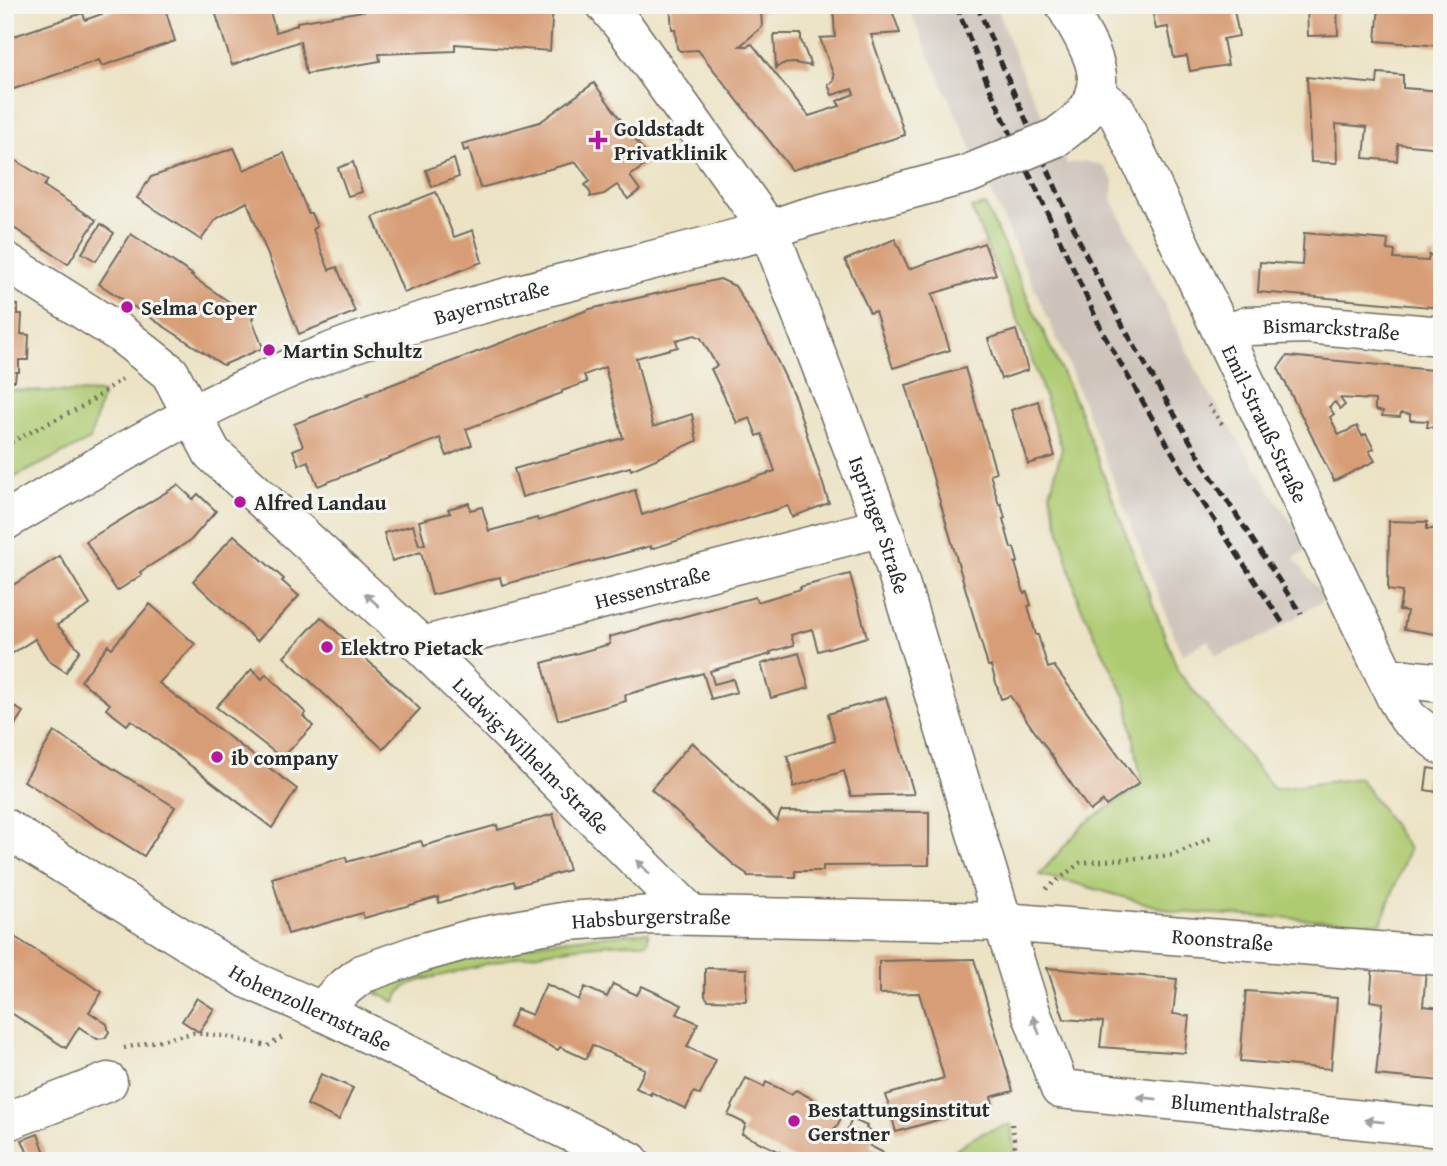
<svg xmlns="http://www.w3.org/2000/svg" width="1447" height="1166" viewBox="0 0 1447 1166" font-family="'Gentium Book Plus',serif">
<style>
.industrial{fill:#ccc2b9}
.green{fill:#afcb72;stroke:#6d7b4e;stroke-width:2}
.building{fill:#d79d76}
.lines{fill:none;stroke-linecap:round;stroke-linejoin:round}
.minor-casing{stroke:#6f6b61;stroke-width:41}
.major-casing{stroke:#6f6b61;stroke-width:41}
.path{stroke:#6f6b61;stroke-width:4.5;stroke-dasharray:2 5;stroke-linecap:butt}
.minor{stroke:#fff;stroke-width:38}
.major{stroke:#fff;stroke-width:38}
.rail{stroke:#2b2b2b;stroke-width:5;stroke-dasharray:10 5;stroke-linecap:butt}
.minor-bridge-casing{stroke:#6f6b61;stroke-width:41;stroke-linecap:butt}
.minor-bridge{stroke:#fff;stroke-width:38}
.oneway{fill:#a0a0a0}
.poi-dot{fill:#b5179e;stroke:#f6f6f2;stroke-width:2.5}
.labels{text-anchor:middle;dominant-baseline:central;stroke-width:6;stroke-linejoin:round;paint-order:stroke}
.poi-label{font-size:21px;font-weight:bold;fill:#2b2b2b;stroke:#f6f6f2;text-anchor:start}
.street-label{font-size:21px;fill:#2b2b2b;stroke:#f6f6f2}
</style>
<rect width="100%" height="100%" fill="#f6f6f2"/>
<filter id="ink" filterUnits="userSpaceOnUse"><feTurbulence type="fractalNoise" baseFrequency=".0143" numOctaves="2"/><feDisplacementMap in="SourceGraphic" scale="14" xChannelSelector="R" yChannelSelector="G"/><feConvolveMatrix kernelMatrix="1 2 1 2 8 2 1 2 1" color-interpolation-filters="sRGB"/></filter>
<filter id="wash" filterUnits="userSpaceOnUse"><feTurbulence type="fractalNoise" baseFrequency=".00686" numOctaves="4" result="noise"/><feDisplacementMap in="SourceGraphic" scale="28" xChannelSelector="R" yChannelSelector="G"/><feGaussianBlur stdDeviation="1.57" result="paint"/><feColorMatrix in="noise" values="0 0 0 0 0 0 0 0 0 0 0 0 0 0 0 0 0 1.4 0 .05"/><feComposite in="paint" operator="in"/></filter>
<g filter="url(#wash)">
<rect width="100%" height="100%" fill="#ece3c5"/>
<polygon class="industrial" points="907,5 995,5 1024,78 1067,164 1085,161 1104,167 1114,181 1112,199 1205,387 1308,549 1294,558 1326,599 1265,636 1216,656 1208,640 1182,655 1067,361"/>
<g class="green">
<polygon points="985,205 1077,405 1179,673 1274,789 1360,778 1409,849 1381,923 1176,912 1074,883 1039,875 1084,824 1142,785 1127,700 1079,603 1050,494 1062,448 1022,330 971,208"/>
<polygon points="5,390 103,393 90,440 5,482"/>
<path d="M 648,932 L 648,941 L 646,943 C 578,943 510,956 444,975 C 432,978 414,980 403,989 C 399,992 398,998 395,1002 L 376,993 C 389,972 516,947 545,942 C 579,937 614,935 648,932 Z"/>
<path d="M 1011,1124 L 1015,1161 L 944,1161 C 960,1141 987,1130 1011,1124 Z"/>
</g>
<g id="blocks">
<g class="building">
<polygon points="127,5 164,5 175,41 102,66 99,60 5,92 5,39 83,13 85,20"/>
<polygon points="213,5 268,5 276,32 297,25 297,22 375,9 375,5 553,5 550,51 455,44 455,51 379,54 380,61 306,74 300,41 232,65"/>
<polygon points="670,5 799,5 799,7 761,11 762,27 740,46 747,46 752,44 809,116 840,106 837,101 854,94 852,89 832,95 828,84 833,82 834,76 820,38 835,37 833,5 890,5 900,33 871,35 905,135 792,170 698,50 680,51 677,48 675,29 672,29"/>
<polygon points="1151,5 1233,5 1239,36 1223,39 1228,65 1190,71 1187,56 1174,58 1168,27 1156,29"/>
<polygon points="1307,5 1337,5 1338,35 1308,36"/>
<polygon points="1379,5 1442,5 1442,46 1376,41"/>
<polygon points="774,34 801,34 801,40 811,66 794,63 782,64 776,68"/>
<polygon points="1378,73 1403,75 1403,88 1442,91 1442,148 1398,144 1397,161 1364,158 1367,127 1336,124 1337,163 1311,162 1307,77 1377,84"/>
<polygon points="594,83 651,161 630,176 640,190 628,199 617,185 604,194 590,197 591,194 585,185 590,181 576,162 480,188 469,149 464,151 462,144 540,122"/>
<polygon points="234,148 244,170 284,153 308,213 311,213 317,227 313,229 329,270 337,267 355,312 299,334 247,202 216,219 201,240 137,198 151,177"/>
<polygon points="5,154 48,180 44,186 96,220 68,264 5,222"/>
<polygon points="454,159 459,177 432,187 426,170"/>
<polygon points="353,162 362,192 348,196 338,168"/>
<polygon points="436,192 454,237 473,230 482,262 404,293 373,217"/>
<polygon points="101,224 114,233 96,261 82,253"/>
<polygon points="1304,233 1388,240 1387,250 1395,251 1394,259 1428,261 1429,255 1436,256 1435,262 1442,263 1442,308 1258,292 1260,262 1302,265"/>
<polygon points="131,234 193,275 191,276 237,307 247,304 254,318 252,319 263,348 223,365 99,284"/>
<polygon points="895,239 909,269 984,243 996,274 932,294 950,350 893,368 875,311 870,313 845,260"/>
<polygon points="720,279 735,286 767,339 795,398 829,503 792,517 788,506 651,549 651,546 502,585 500,577 432,595 421,552 392,561 384,533 413,525 419,545 425,544 419,521 450,513 448,509 469,503 470,510 482,507 489,531 537,518 538,521 635,490 642,515 775,471 762,434 757,436 750,418 737,423 711,369 717,366 701,338 695,335 676,340 678,347 636,358 653,427 692,414 697,441 631,470 630,467 522,497 514,469 623,438 605,367 584,375 587,382 562,391 562,393 466,429 472,445 447,456 440,438 318,486 308,461 299,465 293,450 303,446 294,424 368,395 367,394 590,309"/>
<polygon points="5,304 18,305 18,314 22,314 21,334 29,335 28,360 19,360 19,372 16,372 15,381 5,381"/>
<polygon points="1016,330 1028,370 1001,379 988,339"/>
<polygon points="1287,356 1442,371 1442,428 1427,427 1428,421 1410,420 1410,414 1401,413 1400,417 1382,416 1383,412 1375,410 1375,400 1340,398 1345,405 1340,409 1335,402 1329,407 1334,414 1330,417 1339,435 1357,426 1362,436 1366,434 1374,449 1369,451 1375,461 1334,481 1278,368"/>
<polygon points="965,368 996,472 990,474 999,505 1001,504 1005,518 1003,519 1011,548 1014,548 1018,562 1015,563 1024,593 1027,592 1031,605 1028,606 1036,635 1038,635 1048,668 1054,666 1139,783 1106,806 1103,801 1090,811 1010,696 1001,699 991,666 988,666 906,385"/>
<polygon points="1038,401 1055,456 1028,464 1011,410"/>
<polygon points="178,485 193,499 198,494 216,511 191,540 140,572 142,575 117,591 96,560 97,560 86,541"/>
<polygon points="1389,521 1427,522 1427,529 1442,529 1442,635 1404,629 1407,611 1399,610 1402,592 1388,590"/>
<polygon points="234,535 284,579 282,581 299,596 257,641 193,581"/>
<polygon points="60,556 90,605 57,625 80,650 66,672 49,661 35,639 5,658 5,590"/>
<polygon points="850,574 867,637 818,651 812,629 791,635 794,645 770,652 771,654 710,671 714,684 733,679 737,692 711,699 703,673 625,695 626,701 558,720 542,663 610,644 609,637 755,597 757,602 801,589 800,587"/>
<polygon points="150,604 195,644 159,683 297,789 272,828 131,720 127,725 106,709 110,704 81,681 108,645 112,648"/>
<polygon points="321,617 420,709 383,749 284,657"/>
<polygon points="799,653 809,688 771,698 761,664"/>
<polygon points="252,669 262,679 266,674 306,713 303,716 313,726 282,758 216,707"/>
<polygon points="886,697 914,794 851,796 844,771 793,787 793,774 787,756 835,741 828,714"/>
<polygon points="5,701 23,712 5,740"/>
<polygon points="54,732 175,807 144,856 24,781"/>
<polygon points="692,742 777,821 781,811 929,812 929,865 823,866 823,871 795,871 795,877 747,876 747,874 734,865 651,789"/>
<polygon points="1428,768 1440,770 1437,792 1425,790"/>
<polygon points="553,814 569,870 515,886 514,881 439,903 438,897 364,918 362,913 288,934 272,878 346,857 347,862 421,841 423,846 497,825 498,830"/>
<polygon points="5,931 102,992 89,1012 107,1024 109,1032 105,1038 97,1039 79,1027 66,1048 5,1009"/>
<polygon points="974,959 1013,1091 991,1097 993,1104 896,1132 886,1095 944,1078 919,993 879,994 879,961"/>
<polygon points="1373,966 1426,970 1423,1006 1442,1008 1442,1081 1376,1075 1383,1003 1370,1001"/>
<polygon points="705,968 747,969 746,1001 708,1000 705,996"/>
<polygon points="1047,968 1177,979 1173,1014 1189,1016 1185,1053 1100,1047 1103,1022 1064,1019"/>
<polygon points="546,984 579,1000 585,987 607,997 613,984 637,995 642,986 682,1005 677,1014 698,1023 687,1047 716,1060 700,1095 694,1092 686,1109 651,1092 651,1095 636,1088 645,1069 592,1045 586,1059 560,1047 558,1050 509,1027 517,1009 532,1015"/>
<polygon points="1246,991 1337,998 1331,1069 1240,1061"/>
<polygon points="197,998 214,1009 199,1032 182,1021"/>
<polygon points="321,1074 353,1088 339,1120 307,1105"/>
<polygon points="746,1078 764,1087 766,1082 791,1094 796,1090 813,1099 814,1104 826,1110 829,1107 837,1110 841,1118 837,1126 833,1130 845,1135 852,1119 867,1126 866,1128 876,1133 870,1146 886,1154 883,1161 799,1161 742,1134 746,1124 728,1115"/>
<polygon points="38,1134 48,1161 31,1161 22,1140"/>
<polygon points="408,1154 423,1161 406,1161"/>
</g>
</g>
</g>
<g filter="url(#ink)">
<use href="#blocks" fill-opacity="0" stroke="#6f6b61" stroke-width="2"/>
<g class="lines">
<g class="minor-casing">
<g id="minor">
<path id="s1" d="M 606,5 L 628,32 L 769,230 L 883,527 L 1003,922 L 1031,1012 L 1060,1089 L 1442,1128"/>
<path id="s2" d="M 1096,94 L 1116,110 L 1396,698 L 1408,718 L 1442,745"/>
<path d="M 1055,138 C 1065,131 1076,123 1084,114 C 1115,79 1084,39 1065,5"/>
<path id="s3" d="M 5,261 L 121,334 L 170,373 L 212,453 L 422,646 L 692,915"/>
<path id="s4" d="M 1223,335 L 1248,326 L 1306,324 L 1442,336"/>
<path id="s5" d="M 5,521 C 107,461 210,399 320,356 C 404,323 491,301 579,279 C 642,263 706,246 769,230 L 804,218 L 968,174"/>
<path id="s6" d="M 422,646 L 883,527"/>
<polyline points="1387,677 1442,683"/>
<path id="s7" d="M 321,1011 L 339,992 L 362,974 L 421,953 L 474,938 L 526,928 L 568,921 L 653,915 L 1003,922 L 1442,956"/>
<polyline points="5,1122 108,1082"/>
</g>
</g>
<g class="major-casing">
<g id="major">
<path id="s8" d="M 5,828 L 248,979 L 321,1011 L 630,1161"/>
</g>
</g>
<g class="path">
<polyline points="1209,405 1224,427"/>
<polyline points="5,445 85,405 122,379"/>
<polyline points="1046,889 1080,863 1173,855 1211,838"/>
<polyline points="124,1048 193,1033 224,1036 268,1046 284,1036"/>
<polyline points="1012,1124 1017,1161"/>
</g>
<use href="#minor" class="minor"/>
<use href="#major" class="major"/>
<g class="rail">
<polyline points="956,5 990,89 1104,335 1190,483 1284,625"/>
<polyline points="977,5 1010,84 1083,249 1124,328 1207,470 1301,614"/>
</g>
<g class="minor-bridge-casing">
<polyline id="minor-bridge" points="968,174 1055,138"/>
</g>
<use href="#minor-bridge" class="minor-bridge"/>
</g>
<defs><path id="oneway-solid" d="M-6-.8H1V-3.2L6.5 0L1 3.2V.8H-6Z" transform="scale(1.75)"/></defs>
<g class="oneway">
<use href="#oneway-solid" transform="translate(372 600) rotate(-138)"/>
<use href="#oneway-solid" transform="translate(643 867) rotate(-135)"/>
<use href="#oneway-solid" transform="translate(1036 1025) rotate(-110)"/>
<use href="#oneway-solid" transform="translate(1147 1098) rotate(-174)"/>
<use href="#oneway-solid" transform="translate(1374 1121) rotate(-174)"/>
</g>
</g>
<g class="poi-dot">
<path d="M594.5 129.5h7v7h7v7h-7v7h-7v-7h-7v-7h7z"/>
<circle cx="127" cy="307" r="7"/>
<circle cx="269" cy="350" r="7"/>
<circle cx="240" cy="502" r="7"/>
<circle cx="327" cy="647" r="7"/>
<circle cx="217" cy="757" r="7"/>
<circle cx="794" cy="1121" r="7"/>
</g>
<g class="labels">
<g class="poi-label">
<text x="614" y="128">Goldstadt<tspan x="614" dy="24">Privatklinik</tspan></text>
<text x="141" y="307">Selma Coper</text>
<text x="283" y="350">Martin Schultz</text>
<text x="254" y="502">Alfred Landau</text>
<text x="341" y="647">Elektro Pietack</text>
<text x="231" y="757">ib company</text>
<text x="808" y="1109">Bestattungsinstitut<tspan x="808" dy="24">Gerstner</tspan></text>
</g>
<g class="street-label">
<text stroke="none"><textPath href="#s5" startOffset="536">Bayernstraße</textPath></text>
<text stroke="none"><textPath href="#s4" startOffset="110">Bismarckstraße</textPath></text>
<text stroke="none"><textPath href="#s2" startOffset="373">Emil-Strauß-Straße</textPath></text>
<text stroke="none"><textPath href="#s1" startOffset="593">Ispringer Straße</textPath></text>
<text stroke="none"><textPath href="#s6" startOffset="238">Hessenstraße</textPath></text>
<text stroke="none"><textPath href="#s3" startOffset="730">Ludwig-Wilhelm-Straße</textPath></text>
<text stroke="none"><textPath href="#s7" startOffset="352">Habsburgerstraße</textPath></text>
<text stroke="none"><textPath href="#s7" startOffset="924">Roonstraße</textPath></text>
<text stroke="none"><textPath href="#s8" startOffset="355">Hohenzollernstraße</textPath></text>
<text stroke="none"><textPath href="#s1" startOffset="1377">Blumenthalstraße</textPath></text>
</g>
</g>
<rect width="1447" height="1166" fill="none" stroke="#f6f6f2" stroke-width="28"/>
</svg>
